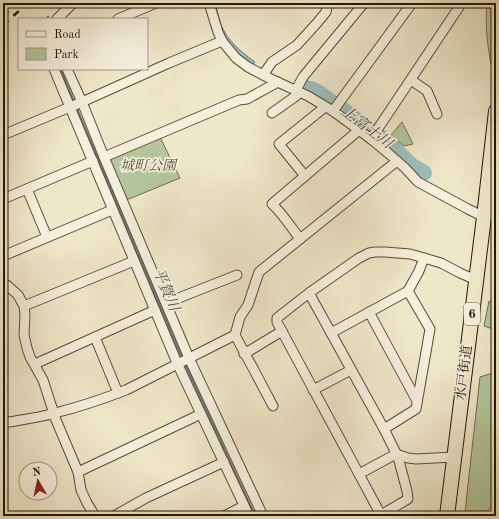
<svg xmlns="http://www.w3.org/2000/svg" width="499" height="519" viewBox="0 0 499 519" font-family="'Old Standard TT','Noto Serif JP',serif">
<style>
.green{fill:#b3c79b;stroke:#6c6f50}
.water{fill:#9dbebf;stroke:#6d7b74}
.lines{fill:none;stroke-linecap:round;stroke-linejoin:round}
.stream{stroke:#6d7b74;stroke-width:2.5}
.river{stroke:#9dbebf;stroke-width:16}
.minor-casing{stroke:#584b35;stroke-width:11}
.highway-casing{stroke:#251704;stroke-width:16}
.minor{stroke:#f5efdc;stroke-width:9}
.highway{stroke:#efe7c9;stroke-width:14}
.rail{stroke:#251704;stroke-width:2.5;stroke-dasharray:7 7;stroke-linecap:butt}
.labels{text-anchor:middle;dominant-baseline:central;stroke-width:3.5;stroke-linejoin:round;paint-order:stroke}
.shield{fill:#f5efdc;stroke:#635845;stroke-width:1}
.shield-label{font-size:13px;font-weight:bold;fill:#251704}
.park-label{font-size:14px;font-style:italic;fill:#575539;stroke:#f5efdc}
.street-label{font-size:14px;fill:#251704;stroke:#f5efdc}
.water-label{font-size:15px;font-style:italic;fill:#4f5145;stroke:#f5efdc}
</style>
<rect width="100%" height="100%" fill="#efe7c9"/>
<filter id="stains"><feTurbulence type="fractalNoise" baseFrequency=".005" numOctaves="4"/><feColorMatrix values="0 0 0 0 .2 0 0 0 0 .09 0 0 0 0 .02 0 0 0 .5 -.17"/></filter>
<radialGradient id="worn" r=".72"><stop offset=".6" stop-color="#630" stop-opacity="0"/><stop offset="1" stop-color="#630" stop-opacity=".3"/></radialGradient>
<g class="green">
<path d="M 487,3 L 495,3 L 495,27 L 491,64 C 487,44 485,23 487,3 Z"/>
<polygon points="402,122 413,144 404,146 391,135"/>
<polygon points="160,137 180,178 129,199 124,197 109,161 110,157"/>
<polygon points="489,301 496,303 496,330 484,326"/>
<polygon points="496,372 496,499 484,516 465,512 480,377"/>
</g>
<g class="water">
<path d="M 211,3 L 215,3 C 217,10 219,18 221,25 C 228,41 241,52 255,62 L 252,66 L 241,57 L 227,42 Z"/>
<polygon points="306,80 321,87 333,97 328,103 303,88"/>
<polygon points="342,103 372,125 367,131 337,109"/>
<polygon points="381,133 398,145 424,169 419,174 376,138"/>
</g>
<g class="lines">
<g class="stream">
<polyline points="48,17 48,19"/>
<polyline points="60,69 178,349 255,516"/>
</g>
<polyline class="river" points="311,89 319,93 387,142 412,166 424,173"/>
<g class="minor-casing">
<g id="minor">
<polyline points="209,3 218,32 222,41 236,58 248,67 271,79 308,96 333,111 371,139 388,153 405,168 418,182 468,209 484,217"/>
<polyline points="57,19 73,3"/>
<polyline points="118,19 156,3"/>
<polyline points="54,69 177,363 249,516"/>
<polyline points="67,69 82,102 104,157 189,358 263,516"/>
<polyline points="263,75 272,62 297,45 317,23 326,12 328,3"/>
<polyline points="411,80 427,91 437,114"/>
<polyline points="296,90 303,77 364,3"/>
<polyline points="333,111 412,3"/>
<polyline points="272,113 296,96 299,92"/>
<polyline points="3,135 82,102 169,63 222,41"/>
<polyline points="371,139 459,7 456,3"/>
<polyline points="104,157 239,100 247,99 278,82"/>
<polyline points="305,176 279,144 325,107"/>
<polyline points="27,189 47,237"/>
<polyline points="3,199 93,161"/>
<path d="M 300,239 C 291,227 283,214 272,204 L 359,130"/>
<polyline points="3,256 112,210"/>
<polyline points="3,283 8,286 18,295 24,306 25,314 24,335 27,348 30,357 43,380 56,420 78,472 81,490 87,503 95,516"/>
<polyline points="408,291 419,271 424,258"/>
<polyline points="309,293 384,429 398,457 407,491 408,499 381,515 277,322 277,318 309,293 359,258 369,253 375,252 385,252 410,254 424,258 441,263 460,273 476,280"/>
<polyline points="166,303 237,275"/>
<polyline points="24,306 134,261"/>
<polyline points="369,312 417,401"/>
<polyline points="331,333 408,291 430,329 416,409 384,429"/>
<polyline points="235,335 255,372 273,406"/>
<polyline points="95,337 118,393"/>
<polyline points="244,354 282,331"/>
<polyline points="35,364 155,310"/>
<polyline points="313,390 351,370"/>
<path d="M 3,423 C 20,420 38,418 55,413 C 79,407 103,399 126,390 L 235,335 L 240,317 L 248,305 L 259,272 L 397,161"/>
<polyline points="78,472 201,414"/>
<polyline points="359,474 396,454 408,458 416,459 454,457"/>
<polyline points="114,516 146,498 224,462"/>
<polyline points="224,516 244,506"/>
</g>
</g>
<g class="highway-casing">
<polyline id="highway" points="447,516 484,217 496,111"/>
</g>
<use href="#minor" class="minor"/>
<use href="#highway" class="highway"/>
<g class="rail">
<polyline points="3,16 18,3"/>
<polyline points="3,25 28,3"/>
</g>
</g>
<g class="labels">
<rect class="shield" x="464" y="303" width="16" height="22" rx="3"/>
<g class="shield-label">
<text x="472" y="314">6</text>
</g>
<g class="park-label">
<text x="148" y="166">城町公園</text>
</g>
<g class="street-label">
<text transform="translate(464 373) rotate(-83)">水戸街道</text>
</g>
<g class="water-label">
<text transform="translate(366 128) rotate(37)">上富士川</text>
<text transform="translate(165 290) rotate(67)">平賀川</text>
</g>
</g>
<rect width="499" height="519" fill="none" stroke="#efe7c9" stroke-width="16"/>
<rect x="4" y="4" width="491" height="511" fill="none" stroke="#251704" stroke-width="2"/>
<rect x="8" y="8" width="483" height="503" fill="none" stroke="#251704"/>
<rect x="18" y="18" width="130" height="52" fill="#f5efdc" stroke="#a29986"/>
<rect x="26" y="31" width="20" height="6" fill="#f5efdc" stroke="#a29986"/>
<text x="54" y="38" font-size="12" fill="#251704">Road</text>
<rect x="26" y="48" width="20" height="12" fill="#b3c79b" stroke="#a29986"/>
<text x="54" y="58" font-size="12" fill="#251704">Park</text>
<g transform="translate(38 481) rotate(351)"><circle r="19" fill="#f5efdc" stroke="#a29986"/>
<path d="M0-3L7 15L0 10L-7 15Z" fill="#8f2418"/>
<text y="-6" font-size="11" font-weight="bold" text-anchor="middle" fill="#251704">N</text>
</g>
<rect width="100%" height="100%" filter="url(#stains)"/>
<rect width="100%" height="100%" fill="url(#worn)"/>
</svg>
